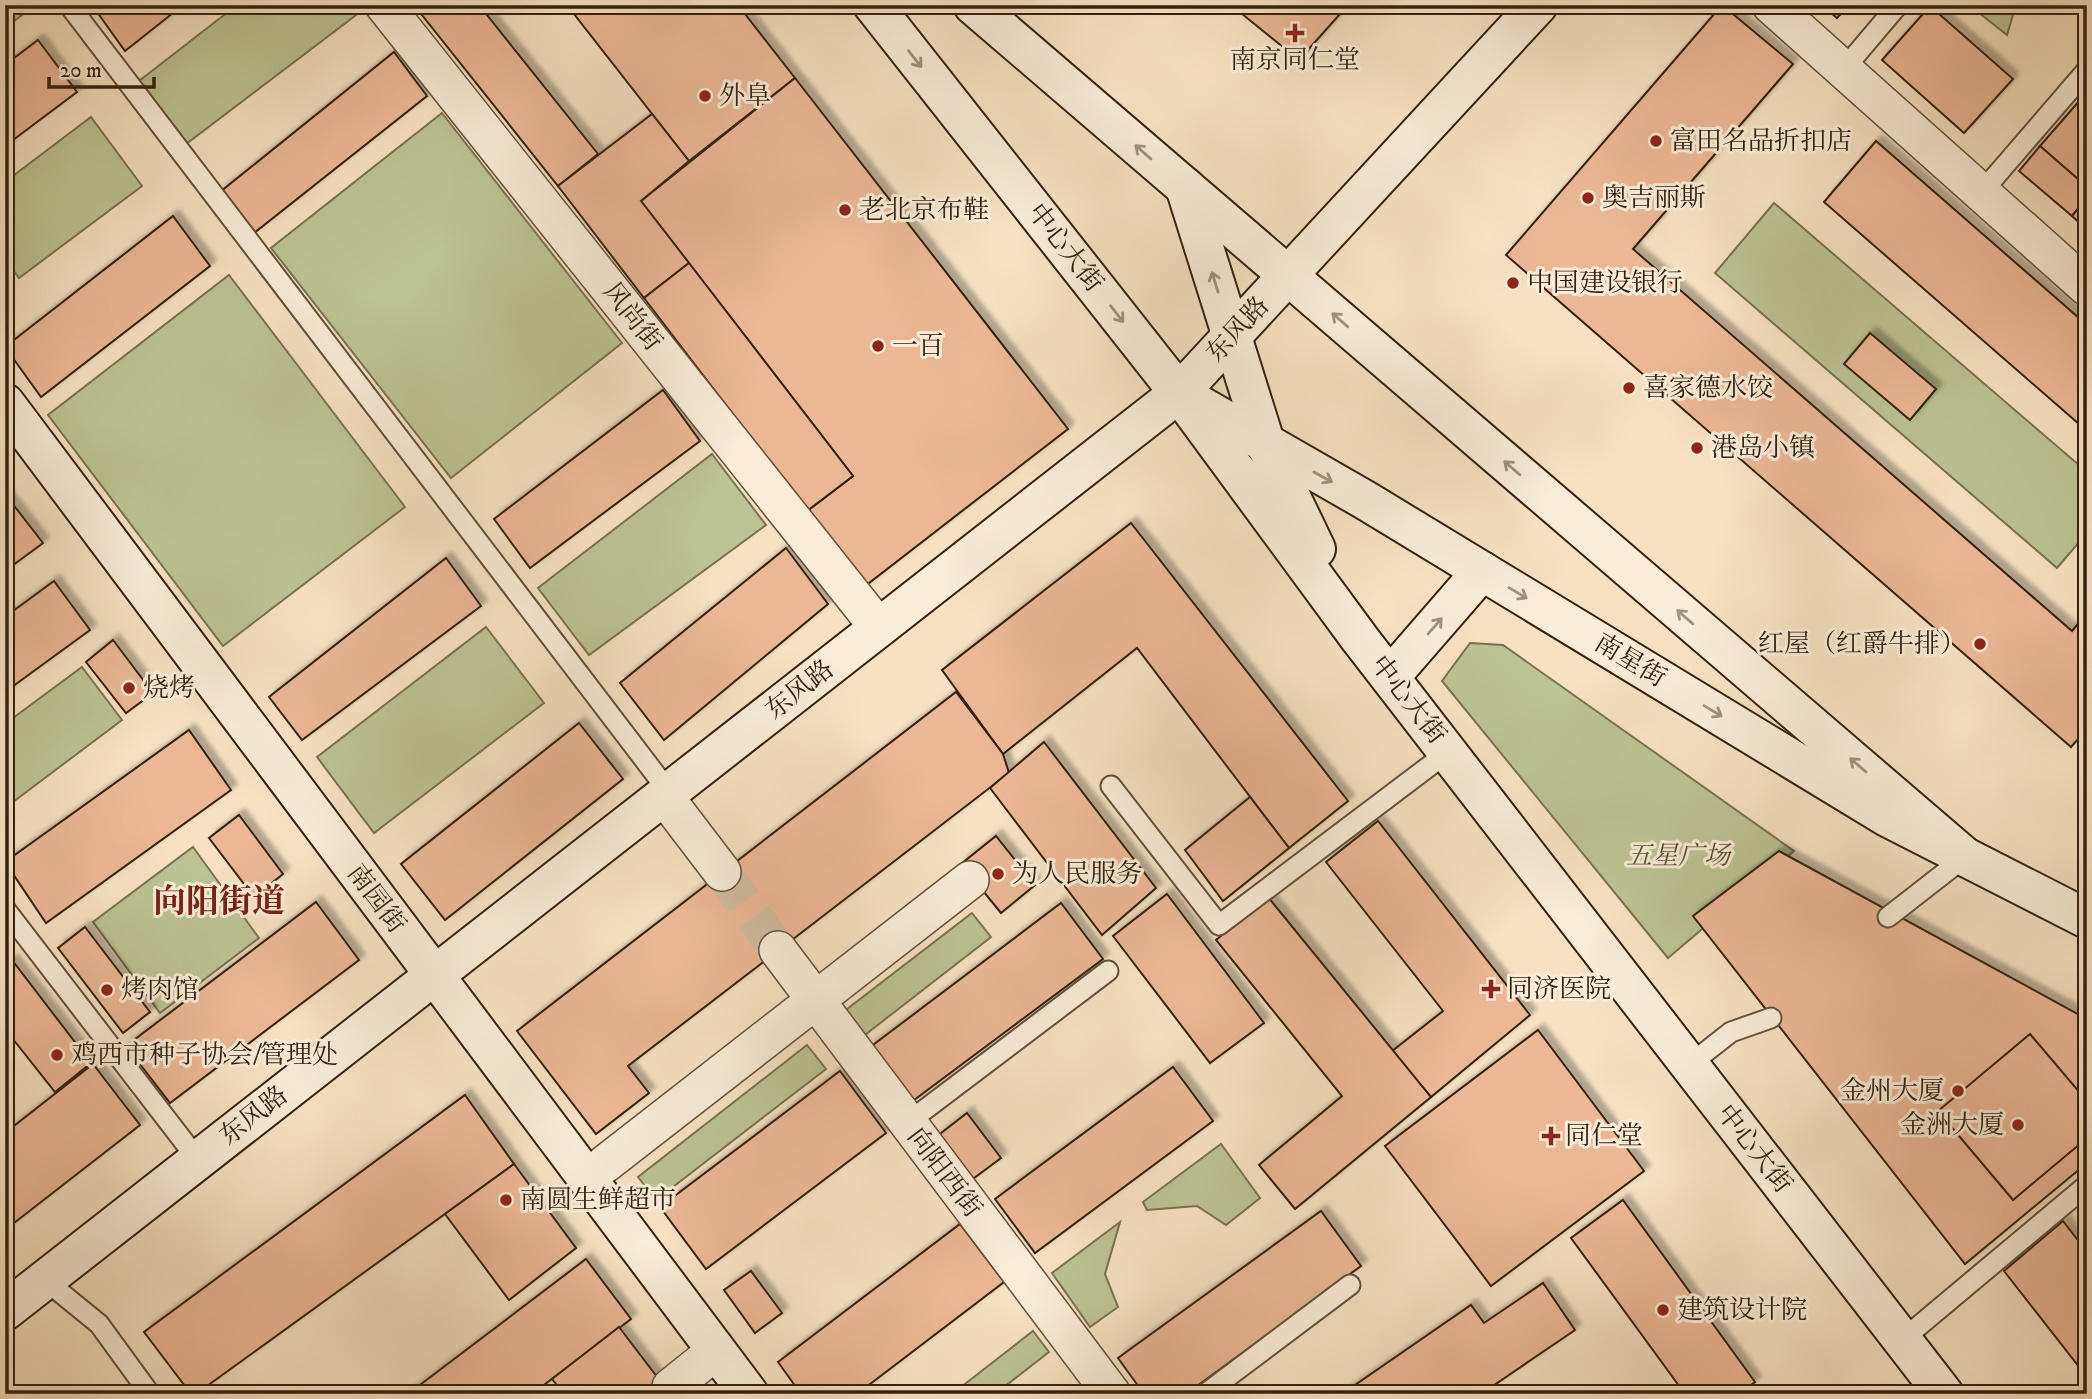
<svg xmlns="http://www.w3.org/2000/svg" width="2092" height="1399" viewBox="0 0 2092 1399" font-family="'IM FELL DW Pica','Noto Serif SC',serif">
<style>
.green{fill:#bcc394;stroke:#787252;stroke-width:2}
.building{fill:#ebb795;stroke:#332011;stroke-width:2;filter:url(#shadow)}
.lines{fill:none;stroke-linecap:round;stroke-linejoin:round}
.street-tunnel{stroke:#d0ba9f;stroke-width:37;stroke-dasharray:37 18;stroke-linecap:butt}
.lane-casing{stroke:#64503d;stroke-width:23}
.street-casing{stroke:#64503d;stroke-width:40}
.secondary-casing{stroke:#332011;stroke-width:42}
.lane{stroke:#faecd7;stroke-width:19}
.street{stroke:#faecd7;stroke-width:37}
.secondary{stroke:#faecd7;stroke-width:38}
.oneway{stroke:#a0907e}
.poi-dot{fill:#8f2418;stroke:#faecd7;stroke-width:2.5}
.labels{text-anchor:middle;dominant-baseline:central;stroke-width:6;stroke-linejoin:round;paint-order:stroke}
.poi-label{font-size:26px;fill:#332011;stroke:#faecd7;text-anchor:start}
.street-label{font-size:26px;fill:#332011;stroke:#faecd7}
.park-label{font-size:26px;font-style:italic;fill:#5c5138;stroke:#faecd7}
.district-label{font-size:33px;font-weight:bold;fill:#7a1f14;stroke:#faecd7}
</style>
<defs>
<filter id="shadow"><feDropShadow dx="6" dy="-6" stdDeviation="2" flood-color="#0004"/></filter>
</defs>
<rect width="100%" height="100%" fill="#f7e1c2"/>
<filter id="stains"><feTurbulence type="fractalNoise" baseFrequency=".00286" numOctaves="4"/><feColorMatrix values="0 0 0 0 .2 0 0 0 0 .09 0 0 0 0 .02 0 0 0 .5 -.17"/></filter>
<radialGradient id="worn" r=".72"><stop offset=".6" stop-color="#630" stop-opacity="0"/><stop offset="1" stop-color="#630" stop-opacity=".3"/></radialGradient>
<g class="green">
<polygon points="5,5 35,5 5,28"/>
<polygon points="237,5 348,5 356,15 186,144 139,81"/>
<polygon points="1969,5 2016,5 2007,35"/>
<polygon points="442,113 622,343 451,478 271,248"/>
<polygon points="91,117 142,186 19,278 5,259 5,182"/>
<polygon points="1774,203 2087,472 2087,533 2057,568 1715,273"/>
<polygon points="229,275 405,507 223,646 48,415"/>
<polygon points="712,454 766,525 589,655 538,588"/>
<polygon points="486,627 544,703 374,833 317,757"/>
<polygon points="1470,643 1503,645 1794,851 1668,958 1442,681"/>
<polygon points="82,667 122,720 5,808 5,724"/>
<polygon points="193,847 259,938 160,1013 93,922"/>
<polygon points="972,913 991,937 861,1038 842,1013"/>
<polygon points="807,1045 826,1069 656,1200 638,1177"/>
<polygon points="1221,1144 1260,1198 1226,1225 1197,1206 1147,1210 1143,1202"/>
<polygon points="1120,1222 1105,1274 1118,1307 1090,1327 1052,1273"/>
<polygon points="1033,1331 1049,1352 995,1394 952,1394"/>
</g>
<g class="building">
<polygon points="92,5 183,5 125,51"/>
<polygon points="414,5 479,5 598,154 558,186"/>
<polygon points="567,5 738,5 795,78 689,161"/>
<polygon points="1231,5 1348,5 1299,60"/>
<polygon points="1722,5 1793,64 1633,249 2072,631 2087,613 2087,729 2071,747 1506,255"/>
<polygon points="1822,5 1849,5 1837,18"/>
<polygon points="1930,6 2013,79 1964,133 1882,60"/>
<polygon points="38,40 77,92 5,146 5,65"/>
<polygon points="394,52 427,96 254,233 220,192"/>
<polygon points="795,78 1068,429 860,590 802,515 853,476 641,201"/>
<polygon points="2087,92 2087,187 2040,146"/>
<polygon points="652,114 689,161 641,201 689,263 644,298 558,186"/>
<polygon points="1876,141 2087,325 2087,431 1824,202"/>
<polygon points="2040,146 2087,187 2087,198 2072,216 2019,171"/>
<polygon points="2087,198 2087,230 2072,216"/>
<polygon points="173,216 210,266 41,397 5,347"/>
<polygon points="689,263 853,476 807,511 644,298"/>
<polygon points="1870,333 1936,389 1910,420 1844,364"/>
<polygon points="663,390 700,441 530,568 494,519"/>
<polygon points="5,494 43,543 5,571"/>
<polygon points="1131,523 1348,801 1289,848 1137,648 1003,754 942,670"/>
<polygon points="786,548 828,604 664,740 620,683"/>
<polygon points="446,558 481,606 302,740 269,697"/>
<polygon points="54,581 90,630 5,692 5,617"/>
<polygon points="113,640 153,693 126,713 86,662"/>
<polygon points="956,692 1003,754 1009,773 628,1066 649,1093 596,1134 517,1031"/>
<polygon points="579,723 623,779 445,920 401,864"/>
<polygon points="189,730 231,790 46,923 5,862"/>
<polygon points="1044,742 1156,888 1102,935 990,788"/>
<polygon points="1250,797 1289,848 1223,901 1185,850"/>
<polygon points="239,815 283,874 254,897 209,838"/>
<polygon points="1378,821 1530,1015 1431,1097 1391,1052 1443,1011 1326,862"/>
<polygon points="996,836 1035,885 1001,913 961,864"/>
<polygon points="1779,851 2087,1019 2087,1163 1965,1264 1693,916"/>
<polygon points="1167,894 1264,1023 1210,1063 1113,936"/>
<polygon points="1268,897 1431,1097 1295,1209 1259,1165 1342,1096 1216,940"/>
<polygon points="316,902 359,960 170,1103 126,1046"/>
<polygon points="1061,903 1103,959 910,1103 869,1048"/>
<polygon points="85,927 150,1012 123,1033 58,948"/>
<polygon points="12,960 91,1063 55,1092 5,1029 5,965"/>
<polygon points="1538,1030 1644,1171 1491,1286 1385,1146"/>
<polygon points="2030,1034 2087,1101 2087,1138 2013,1200 1938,1111"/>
<polygon points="93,1064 140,1125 5,1230 5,1133"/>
<polygon points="1173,1067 1213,1121 1035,1253 995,1199"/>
<polygon points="840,1071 886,1133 706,1269 660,1207"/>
<polygon points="465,1095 514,1164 196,1394 191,1394 144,1332"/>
<polygon points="967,1113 1001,1158 970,1181 936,1137"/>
<polygon points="514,1164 576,1248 509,1300 445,1214"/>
<polygon points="1623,1200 1755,1382 1739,1394 1685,1394 1571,1238"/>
<polygon points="1321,1211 1361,1266 1186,1394 1144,1394 1118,1358"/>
<polygon points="2063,1221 2087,1252 2087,1377 2004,1271"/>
<polygon points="960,1224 1004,1282 857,1394 801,1394 778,1362"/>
<polygon points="586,1259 631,1319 532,1394 408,1394"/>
<polygon points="751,1271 782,1313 755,1333 724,1290"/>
<polygon points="1543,1283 1575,1330 1481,1394 1342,1394 1471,1305 1484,1323"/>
<polygon points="619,1327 670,1394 564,1394 552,1379"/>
</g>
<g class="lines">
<polyline class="street-tunnel" points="722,872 778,950"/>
<g class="lane-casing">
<g id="lane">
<polyline points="69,5 669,792"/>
<polyline points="1843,70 1898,5"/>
<polyline points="1981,193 2087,70"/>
<polyline points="1111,786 1219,925 1448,752"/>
<polyline points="5,909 198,1160"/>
<polyline points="1888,917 1965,857"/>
<polyline points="1689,1065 1731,1032 1771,1018"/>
<polyline points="907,1123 1108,971"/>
<polyline points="45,1280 99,1324 150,1394"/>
<polyline points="1902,1340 2087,1185"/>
<polyline points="1205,1394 1350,1285"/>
</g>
</g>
<g class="street-casing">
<g id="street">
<polyline points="384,5 879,628"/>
<polyline points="1771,5 2087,287"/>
<polyline points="664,796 722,872"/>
<polyline points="778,950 1112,1394"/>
<polyline points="605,1164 970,880"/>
<polyline points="671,1387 716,1351"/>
</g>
</g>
<g class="secondary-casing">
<g id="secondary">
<polyline points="873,5 1179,393 1360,639 1944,1394"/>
<polyline points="973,5 1965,857"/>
<polyline points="1185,187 1266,445 1316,549"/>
<polyline points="5,403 749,1394"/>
<polyline points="1196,403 1365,500 1887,817 2087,919"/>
<polyline points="1390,677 1482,571"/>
<polyline points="5,1311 1179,393 1538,5"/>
</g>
</g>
<use href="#lane" class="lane"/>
<use href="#street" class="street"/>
<use href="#secondary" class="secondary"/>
</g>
<defs><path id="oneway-shaft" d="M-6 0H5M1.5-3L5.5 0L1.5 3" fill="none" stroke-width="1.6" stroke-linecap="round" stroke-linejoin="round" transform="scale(1.75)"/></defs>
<g class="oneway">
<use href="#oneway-shaft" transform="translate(915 59) rotate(52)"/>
<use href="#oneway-shaft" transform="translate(1143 152) rotate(-139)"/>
<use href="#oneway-shaft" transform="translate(1215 282) rotate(-107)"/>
<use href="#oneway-shaft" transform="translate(1117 314) rotate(52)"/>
<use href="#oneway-shaft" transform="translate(1340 320) rotate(-139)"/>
<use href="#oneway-shaft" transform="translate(1512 468) rotate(-139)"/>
<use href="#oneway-shaft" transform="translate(1323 477) rotate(29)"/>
<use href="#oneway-shaft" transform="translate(1518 593) rotate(31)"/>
<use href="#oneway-shaft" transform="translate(1685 617) rotate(-139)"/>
<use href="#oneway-shaft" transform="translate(1435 626) rotate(-49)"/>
<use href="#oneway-shaft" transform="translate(1713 711) rotate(31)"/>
<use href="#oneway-shaft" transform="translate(1858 765) rotate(-139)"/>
</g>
<g class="poi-dot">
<path d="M1291.5 22.5h7v7h7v7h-7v7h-7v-7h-7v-7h7z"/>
<circle cx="705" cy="96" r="7"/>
<circle cx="1656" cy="141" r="7"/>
<circle cx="1588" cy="198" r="7"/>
<circle cx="845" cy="210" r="7"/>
<circle cx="1513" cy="283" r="7"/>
<circle cx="878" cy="346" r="7"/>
<circle cx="1629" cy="388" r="7"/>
<circle cx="1697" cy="448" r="7"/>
<circle cx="1980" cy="644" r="7"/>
<circle cx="129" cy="688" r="7"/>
<circle cx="998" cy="874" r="7"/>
<path d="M1487.5 978.5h7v7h7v7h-7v7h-7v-7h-7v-7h7z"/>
<circle cx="107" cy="990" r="7"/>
<circle cx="57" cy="1055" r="7"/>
<circle cx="1958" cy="1091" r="7"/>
<circle cx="2018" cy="1125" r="7"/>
<path d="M1547.5 1125.5h7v7h7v7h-7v7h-7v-7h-7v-7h7z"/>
<circle cx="506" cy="1200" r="7"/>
<circle cx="1663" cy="1310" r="7"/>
</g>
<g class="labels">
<g class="poi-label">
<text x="1295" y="60" text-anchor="middle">南京同仁堂</text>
<text x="719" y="96">外阜</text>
<text x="1670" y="141">富田名品折扣店</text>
<text x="1602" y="198">奥吉丽斯</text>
<text x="859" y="210">老北京布鞋</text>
<text x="1527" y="283">中国建设银行</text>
<text x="892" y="346">一百</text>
<text x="1643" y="388">喜家德水饺</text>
<text x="1711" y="448">港岛小镇</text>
<text x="1966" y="644" text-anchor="end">红屋（红爵牛排）</text>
<text x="143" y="688">烧烤</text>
<text x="1012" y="874">为人民服务</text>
<text x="1507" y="989">同济医院</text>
<text x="121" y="990">烤肉馆</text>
<text x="71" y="1055">鸡西市种子协会/管理处</text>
<text x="1944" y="1091" text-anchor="end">金州大厦</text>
<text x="2004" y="1125" text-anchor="end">金洲大厦</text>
<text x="1565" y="1136">同仁堂</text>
<text x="520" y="1200">南圆生鲜超市</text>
<text x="1677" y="1310">建筑设计院</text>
</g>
<g class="street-label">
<text transform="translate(1065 248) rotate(52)">中心大街</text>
<text transform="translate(632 317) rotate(52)">风尚街</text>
<text transform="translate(1238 330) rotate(-47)">东风路</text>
<text transform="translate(1630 661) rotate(31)">南星街</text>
<text transform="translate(800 690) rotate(-38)">东风路</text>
<text transform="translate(1408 700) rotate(52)">中心大街</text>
<text transform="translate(376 899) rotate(53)">南园街</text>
<text transform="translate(254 1116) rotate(-38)">东风路</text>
<text transform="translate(1754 1149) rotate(52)">中心大街</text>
<text transform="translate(944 1173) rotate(53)">向阳西街</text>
</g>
<g class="park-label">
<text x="1678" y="856">五星广场</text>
</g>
<g class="district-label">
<text x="219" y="902">向阳街道</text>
</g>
</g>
<rect width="2092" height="1399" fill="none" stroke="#f7e1c2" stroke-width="28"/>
<rect x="7" y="7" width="2078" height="1385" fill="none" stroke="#332011" stroke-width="3.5"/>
<rect x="14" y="14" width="2064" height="1371" fill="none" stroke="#332011" stroke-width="2"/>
<path d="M49 77v10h105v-10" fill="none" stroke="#332011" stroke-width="3.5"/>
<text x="60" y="77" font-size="21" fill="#332011" stroke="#faecd7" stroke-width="5" paint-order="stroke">20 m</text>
<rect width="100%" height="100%" filter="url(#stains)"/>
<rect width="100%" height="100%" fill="url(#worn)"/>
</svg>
